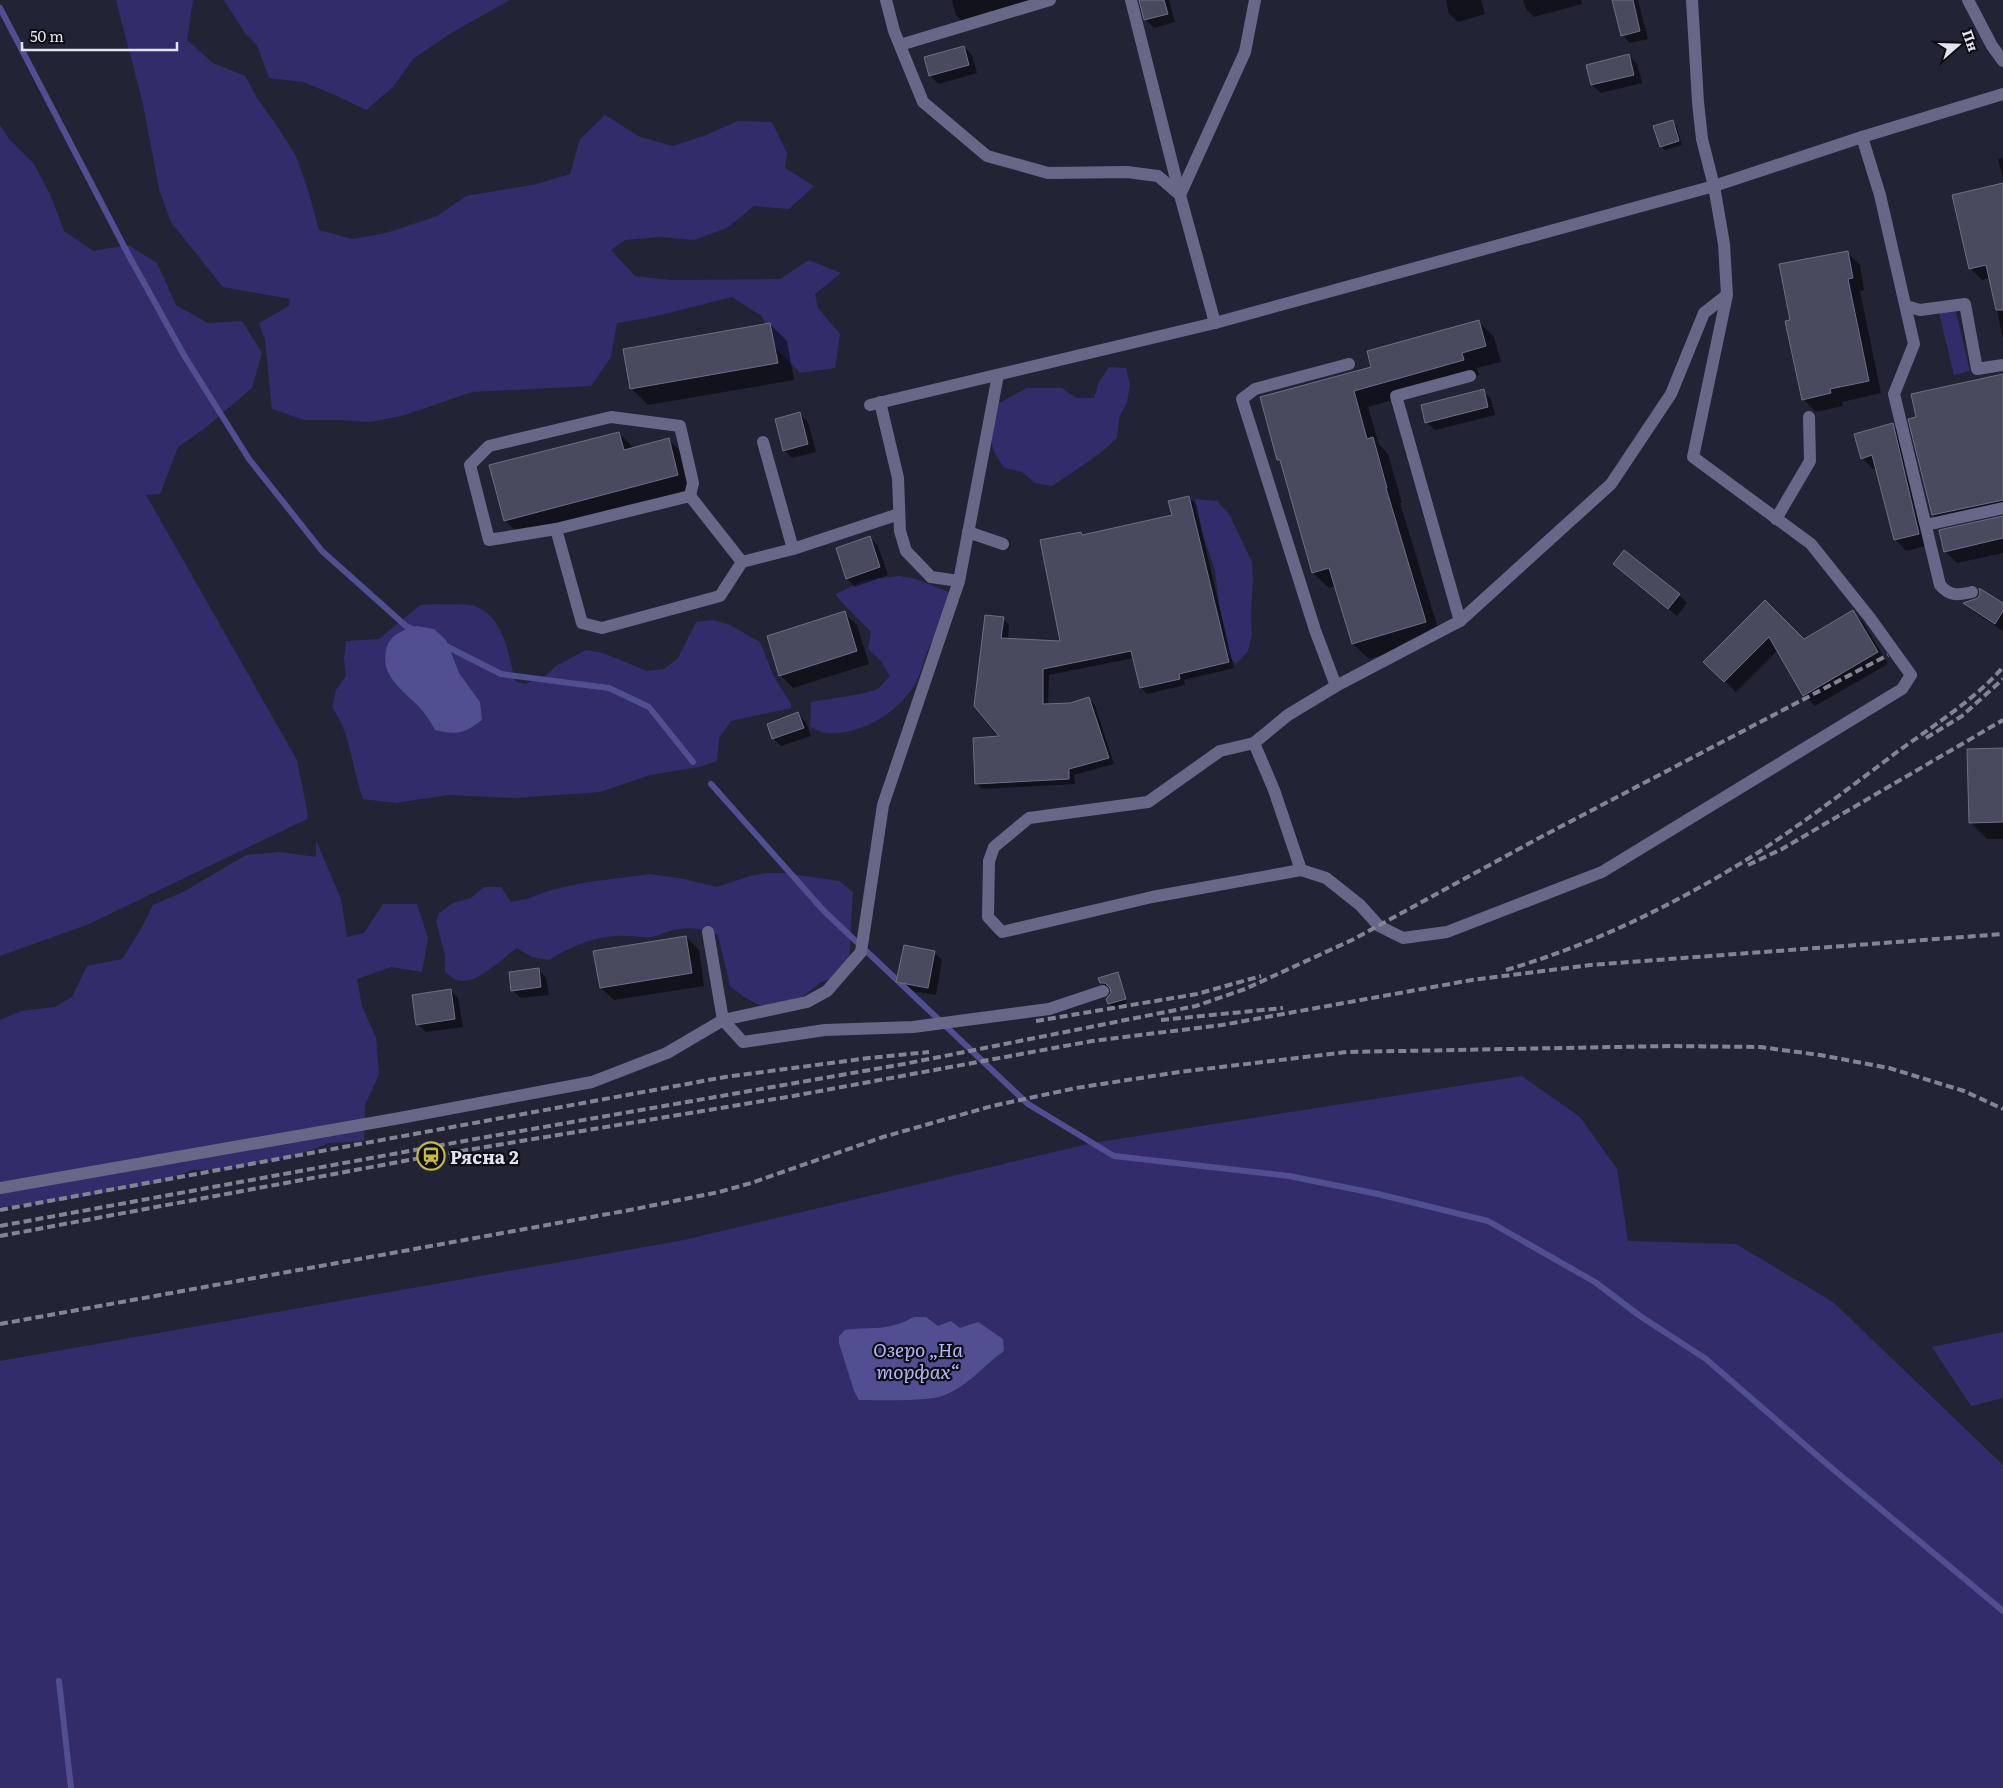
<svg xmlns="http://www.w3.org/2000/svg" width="2003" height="1788" viewBox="0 0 2003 1788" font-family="Literata,serif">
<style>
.green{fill:#322d6a}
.water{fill:#514e92}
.shadow{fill:#0007}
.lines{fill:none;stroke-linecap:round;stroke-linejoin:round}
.stream{stroke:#514e92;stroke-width:6}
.building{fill:#4a4a5e;stroke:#6e6f84}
.minor{stroke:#676887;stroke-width:12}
.rail{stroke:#848594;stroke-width:4;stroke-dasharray:8 4;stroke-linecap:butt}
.labels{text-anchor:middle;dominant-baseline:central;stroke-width:4.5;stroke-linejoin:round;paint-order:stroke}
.poi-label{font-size:18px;font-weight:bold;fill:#e3e4f0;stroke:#0d0d15;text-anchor:start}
.water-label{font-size:19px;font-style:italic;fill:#b7b8f3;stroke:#0d0d15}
</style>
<rect width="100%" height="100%" fill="#222335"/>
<g class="green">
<path d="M 116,0 L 193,0 L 187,40 L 213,63 L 245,76 L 257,98 L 277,126 L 296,156 L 308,190 L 319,230 L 352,239 L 386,233 L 437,216 L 466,196 L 537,184 L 570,174 L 580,139 L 605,115 L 640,137 L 673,146 L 706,135 L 738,121 L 772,122 L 787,153 L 785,168 L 814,186 L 789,209 L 754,206 L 727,228 L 694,240 L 660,237 L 625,240 L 611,250 L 635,276 L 671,280 L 780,279 L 809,260 L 841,273 L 815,294 L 818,308 L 840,334 L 835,368 L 800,373 L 776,348 L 762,316 L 732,297 C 694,306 656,318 617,323 L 611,357 L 591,386 L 472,392 L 405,415 L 371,422 L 339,420 L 304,420 L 272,409 L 265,340 L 259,323 L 289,306 L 290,299 L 223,287 L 171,222 L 159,189 L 143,104 Z"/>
<polygon points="224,0 510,0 451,33 414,58 393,87 366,110 335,95 303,82 269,78 257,45 245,33"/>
<polygon points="0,125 9,139 34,164 50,194 64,231 93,251 128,245 157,263 176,305 208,323 242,321 262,353 252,388 204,429 178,447 160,494 146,495 297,760 308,815 307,819 89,924 0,956"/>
<polygon points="1955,309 1970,371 1954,375 1939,313"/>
<path d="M 1109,367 L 1126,368 L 1130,385 L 1127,402 L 1119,418 L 1117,438 L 1102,452 L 1052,486 L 1035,483 L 1022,472 L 1005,468 C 984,443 992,432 999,403 L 1027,388 L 1062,388 L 1076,398 L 1094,398 L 1099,382 Z"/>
<polygon points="1195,499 1217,501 1229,514 1252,562 1253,579 1251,616 1252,634 1248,651 1236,664 1230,658 1219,605 1215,570 1204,538"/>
<path d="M 899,576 L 916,579 L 949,592 L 957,607 C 946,621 934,635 927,652 C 923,662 921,674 915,684 C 898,713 861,735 828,733 C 822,733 816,729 810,727 L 811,702 C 825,699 871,694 879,688 C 883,685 886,679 890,676 L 881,661 L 868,649 L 871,632 C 859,619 846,608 835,594 L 865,580 Z"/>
<path d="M 439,604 C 448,605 469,603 477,607 C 504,618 509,656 515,681 L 524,684 L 543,678 L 556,666 L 586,650 L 603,653 L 647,671 L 664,669 L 678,658 L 696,622 L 713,620 L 730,625 L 760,642 L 773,675 L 791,704 L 791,708 L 731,721 L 719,738 L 717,761 L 699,767 L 650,775 L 600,792 L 515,798 L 448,795 L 396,803 L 363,799 C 352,768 351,734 332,707 L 336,690 L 346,676 L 344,658 L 346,641 L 379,639 L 420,605 Z"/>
<polygon points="316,840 341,899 347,937 364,933 383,904 417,904 428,938 422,972 391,967 357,979 362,1006 376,1038 379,1074 365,1105 364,1141 329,1143 296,1156 227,1169 192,1170 158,1183 58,1201 0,1207 0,1020 21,1011 55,1007 72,997 87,966 122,959 141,929 153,905 185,891 246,855 280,852 316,857"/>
<path d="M 767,873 L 785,873 L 839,881 L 853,892 L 849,964 L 838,977 L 821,982 L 794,1004 L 777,1008 L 759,1005 L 744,997 L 730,986 L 718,935 C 702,928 688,926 670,931 C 664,932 658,936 652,937 C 640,938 629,935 617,936 C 593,937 569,947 549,960 L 532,957 L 517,948 C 502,958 474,989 455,979 C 452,978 449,974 445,972 L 445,955 L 436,922 L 439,913 L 453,903 L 471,898 L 484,887 L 501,887 L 511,902 L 530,898 L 548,891 L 582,883 L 650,874 L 684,879 L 717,887 L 750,876 Z"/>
<polygon points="1522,1076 1580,1117 1617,1169 1628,1241 1736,1244 1833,1302 2003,1465 2003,1788 0,1788 0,1361 684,1240 1092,1143"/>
<polygon points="2003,1332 2003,1398 1971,1406 1932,1347"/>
</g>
<g class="water">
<path d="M 417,626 L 434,629 L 446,640 L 459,673 L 480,702 L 482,720 C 464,734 457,735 435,730 C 429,719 423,710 414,702 C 399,687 381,674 386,651 C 389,635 402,630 417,626 Z"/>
<path d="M 914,1317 L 926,1317 L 938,1326 L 951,1321 L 960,1328 L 978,1322 L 1003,1339 L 1004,1351 C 984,1365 968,1386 945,1395 C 929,1402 879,1400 859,1400 L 854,1391 L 839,1343 L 839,1336 L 845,1330 C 874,1326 886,1332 914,1317 Z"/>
</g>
<g class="shadow">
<polygon points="952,0 1039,0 969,27 956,15"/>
<polygon points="1140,0 1169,0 1175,22 1154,28 1146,20"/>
<polygon points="1446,0 1481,0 1485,14 1458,22 1449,14"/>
<polygon points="1523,0 1581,0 1582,4 1534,17 1526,9"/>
<polygon points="1613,0 1638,0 1648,39 1630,43 1622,35"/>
<polygon points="964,47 972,55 977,73 939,84 930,76"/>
<polygon points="1629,56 1637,64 1642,83 1601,93 1592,85 1587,66"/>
<polygon points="1672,122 1676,125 1682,145 1665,150 1661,146"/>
<polygon points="2003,158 2003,178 1998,159"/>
<polygon points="2003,184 2003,339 1990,278 1982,280 1970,268"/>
<polygon points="1847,252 1860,265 1864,290 1860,291 1881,393 1842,402 1843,406 1816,412 1803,399 1792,321"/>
<polygon points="1479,322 1494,337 1501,362 1477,368 1479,375 1368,407 1379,444 1388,454 1402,503 1400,503 1441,638 1369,659 1353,644 1336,586 1329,588 1313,573 1282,464 1278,460 1373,368"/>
<polygon points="770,324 787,341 794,380 648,405 631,388"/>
<polygon points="2003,375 2003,514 1945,527 1933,515"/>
<polygon points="1483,391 1491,399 1495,415 1435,430 1426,422"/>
<polygon points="800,414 808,422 816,452 792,458 784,450"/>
<polygon points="1892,425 1904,436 1930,545 1906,551 1895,539 1877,468 1873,469 1862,458"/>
<polygon points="619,433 634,448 668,439 685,456 694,492 522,537 505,520"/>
<polygon points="1188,497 1195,503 1234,668 1184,680 1185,685 1147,694 1141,688 1134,658 1049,675 1048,705 1071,704 1089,699 1095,705 1114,764 1074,775 1075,784 982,789 976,783 1002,738 976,705 1003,619 1009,625 1008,640 1061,642 1081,533 1083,536 1173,516"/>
<polygon points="2003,518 2003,553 1957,563 1945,551"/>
<polygon points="870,538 878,546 888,575 855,587 847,578"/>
<polygon points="1615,564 1679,595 1687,603 1677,616"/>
<polygon points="1765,602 1803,640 1852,611 1863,622 1888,664 1815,706 1804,695 1778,650 1736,692 1705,662"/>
<polygon points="1966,604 2003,605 2003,631 1973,611"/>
<polygon points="844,613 857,625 869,664 793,688 780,675"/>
<polygon points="798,714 806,722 811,736 781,746 773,738"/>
<polygon points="2003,749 2003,839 1987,839 1970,822"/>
<polygon points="686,937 699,950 704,986 614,1000 601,988"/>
<polygon points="934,952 942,960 936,995 905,990 897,982"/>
<polygon points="538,969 546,978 549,995 521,998 512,990"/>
<polygon points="1117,973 1120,976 1118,976 1126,1004 1112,1007 1109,1003 1112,994 1110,986 1105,987 1101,983"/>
<polygon points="450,990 458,998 463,1027 426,1032 417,1024"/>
</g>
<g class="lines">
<g class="stream">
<polyline points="0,8 128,254 185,357 249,459 322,551 406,626 416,631"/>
<polyline points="442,644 501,674 609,688 649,707 693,762"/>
<polyline points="711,784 824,911 1028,1104 1114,1156 1289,1176 1378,1194 1488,1221 1595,1282 1640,1316 1706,1359 1828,1465 2003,1611"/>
<polyline points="59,1681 71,1788"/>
</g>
</g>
<g class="building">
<polygon points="1139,0 1164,0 1168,14 1144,20"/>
<polygon points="1612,0 1633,0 1640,31 1621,36"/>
<polygon points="964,46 969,65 929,76 924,57"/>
<polygon points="1629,54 1634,75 1591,85 1586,65"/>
<polygon points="1673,120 1679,141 1660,147 1653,126"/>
<polygon points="2003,183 2003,310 1996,310 1986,265 1969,269 1952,195"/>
<polygon points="1848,251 1853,278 1848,279 1869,381 1830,389 1831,393 1802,400 1785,321 1790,320 1779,264"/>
<polygon points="1479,320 1486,346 1462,353 1464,360 1354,391 1367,439 1373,437 1387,488 1386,488 1426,622 1352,644 1329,568 1312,573 1280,460 1277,460 1260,397 1371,367 1367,351"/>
<polygon points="770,323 778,363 630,389 623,349"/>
<polygon points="2003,374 2003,500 1932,515 1908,419 1916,417 1911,394"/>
<polygon points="1484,389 1488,407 1425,423 1421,405"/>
<polygon points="800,412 808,444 783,451 775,419"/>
<polygon points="1893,423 1919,534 1894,540 1872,455 1861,459 1854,434"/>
<polygon points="619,432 624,450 669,438 678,475 504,521 489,465"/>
<polygon points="1189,496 1229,662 1179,674 1180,679 1140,688 1131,651 1043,669 1043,704 1070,703 1089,697 1109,758 1069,769 1069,779 975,784 973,738 999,736 974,706 985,615 1004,617 1001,638 1060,641 1040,540 1081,532 1082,535 1172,515 1168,501"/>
<polygon points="2003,516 2003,538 1944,552 1939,530"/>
<polygon points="870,536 880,567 846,579 836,548"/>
<polygon points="1624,550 1680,594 1668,609 1613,564"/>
<polygon points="1979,588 2003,603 2003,611 1995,624 1963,603 1978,598 1980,594"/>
<polygon points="1765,600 1804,639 1853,610 1878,652 1803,696 1769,637 1724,682 1703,662"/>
<polygon points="845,611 857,651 779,676 767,636"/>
<polygon points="798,712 804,728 772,739 767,724"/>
<polygon points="2003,748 2003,822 1969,823 1967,749"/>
<polygon points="686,936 692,973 600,988 593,951"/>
<polygon points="904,945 935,951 928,988 896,982"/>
<polygon points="539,968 541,987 511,991 509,972"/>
<polygon points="1118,972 1126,999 1108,1004 1106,999 1111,993 1110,988 1105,983 1100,983 1098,978"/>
<polygon points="451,989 455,1019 416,1025 412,995"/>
</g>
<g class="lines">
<g class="minor">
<polyline points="886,0 894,31 923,102 987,156 1048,173 1127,172 1158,176 1180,195"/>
<polyline points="1131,0 1180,195"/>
<polyline points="1255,0 1245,52 1180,195 1215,323 1714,186 1862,137 2003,94"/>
<polyline points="1692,0 1698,102 1702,139 1714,186 1724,244 1727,295 1693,457 1811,544 1870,618 1911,675 1902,689 1602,872 1447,932 1403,938 1379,926 1360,905 1326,878 1301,870 1274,790 1254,743 1288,715 1336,686 1460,621 1611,484 1671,394 1704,313 1727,295"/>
<polyline points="1968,0 1992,46 2003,61"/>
<polyline points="900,45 1050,0"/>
<path d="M 1862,137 L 1880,195 L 1914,344 L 1894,394 L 1940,585 C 1950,597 1959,595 1972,592"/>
<polyline points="1906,306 1920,310 1965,304 1977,369 2003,365"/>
<polyline points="880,402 898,478 900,531 906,551 931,577 959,581"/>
<polyline points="870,405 1215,323"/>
<polyline points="763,442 793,549 899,514"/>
<polyline points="1776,519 1810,461 1809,417"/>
<polyline points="1926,525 2003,508"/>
<polyline points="556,529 489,540 470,465 489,446 611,417 680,426 693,483 690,496"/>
<polyline points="968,532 1003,544"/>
<polyline points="742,562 690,496 556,529 582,623 602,628 720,596 742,562 793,549"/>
<polyline points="1460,621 1396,396 1470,376"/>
<polyline points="1336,686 1315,630 1242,399 1255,389 1349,364"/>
<polyline points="1254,743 1220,751 1148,802 1029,818 994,847 989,861 988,917 1002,932 1152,897 1301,870"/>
<polyline points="708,932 723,1020 807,1002 827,991 861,952 883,805 959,581 998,375"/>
<polyline points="0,1188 400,1118 592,1082 667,1053 723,1020 743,1042 825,1030 913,1027 1049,1009 1103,991"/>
</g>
<g class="rail">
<polyline points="1926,738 1962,716 2003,679"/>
<polyline points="1748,865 1782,849 2003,720"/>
<path d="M 1506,970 C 1595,944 1680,902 1759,852 C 1806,821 1852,786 1897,752 C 1930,728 1977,698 2003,667"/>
<polyline points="1161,1020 1283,1008"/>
<polyline points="1036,1021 1197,994 1261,976"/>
<polyline points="0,1210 725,1077 869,1058 929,1052"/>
<polyline points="0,1226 475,1139 904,1064 1196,1006 1245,989 1352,940 1539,838 1888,655"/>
<polyline points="0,1236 431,1156 793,1096 1092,1041 1222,1025 1472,980 1590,965 2003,934"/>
<polyline points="0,1324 630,1210 719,1192 751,1183 883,1137 992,1106 1076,1088 1179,1072 1347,1052 1670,1046 1760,1047 1820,1055 1889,1068 1964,1091 2003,1109"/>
</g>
</g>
<defs>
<g id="station-ring" transform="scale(1.4375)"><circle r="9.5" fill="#0d0d15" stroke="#c8bb3b" stroke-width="1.5"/><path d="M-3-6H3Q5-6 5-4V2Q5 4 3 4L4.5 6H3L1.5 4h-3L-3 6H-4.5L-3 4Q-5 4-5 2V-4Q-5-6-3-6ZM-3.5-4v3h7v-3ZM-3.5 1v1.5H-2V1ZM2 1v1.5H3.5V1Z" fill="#c8bb3b"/></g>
</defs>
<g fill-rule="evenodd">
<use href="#station-ring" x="431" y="1156"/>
</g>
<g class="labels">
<g class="poi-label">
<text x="450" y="1156">Рясна 2</text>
</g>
<g class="water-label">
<text x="918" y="1349">Озеро „На<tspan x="918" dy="22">торфах“</tspan></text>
</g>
</g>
<g transform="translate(1958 45) rotate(70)" stroke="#0d0d15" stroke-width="4" paint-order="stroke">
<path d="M0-4L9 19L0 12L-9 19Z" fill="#e3e4f0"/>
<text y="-8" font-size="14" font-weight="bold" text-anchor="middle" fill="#e3e4f0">Пн</text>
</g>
<path d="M22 42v8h155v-8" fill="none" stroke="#e3e4f0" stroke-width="2.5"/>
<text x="30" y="42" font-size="15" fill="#e3e4f0" stroke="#0d0d15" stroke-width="4" paint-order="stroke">50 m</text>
</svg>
